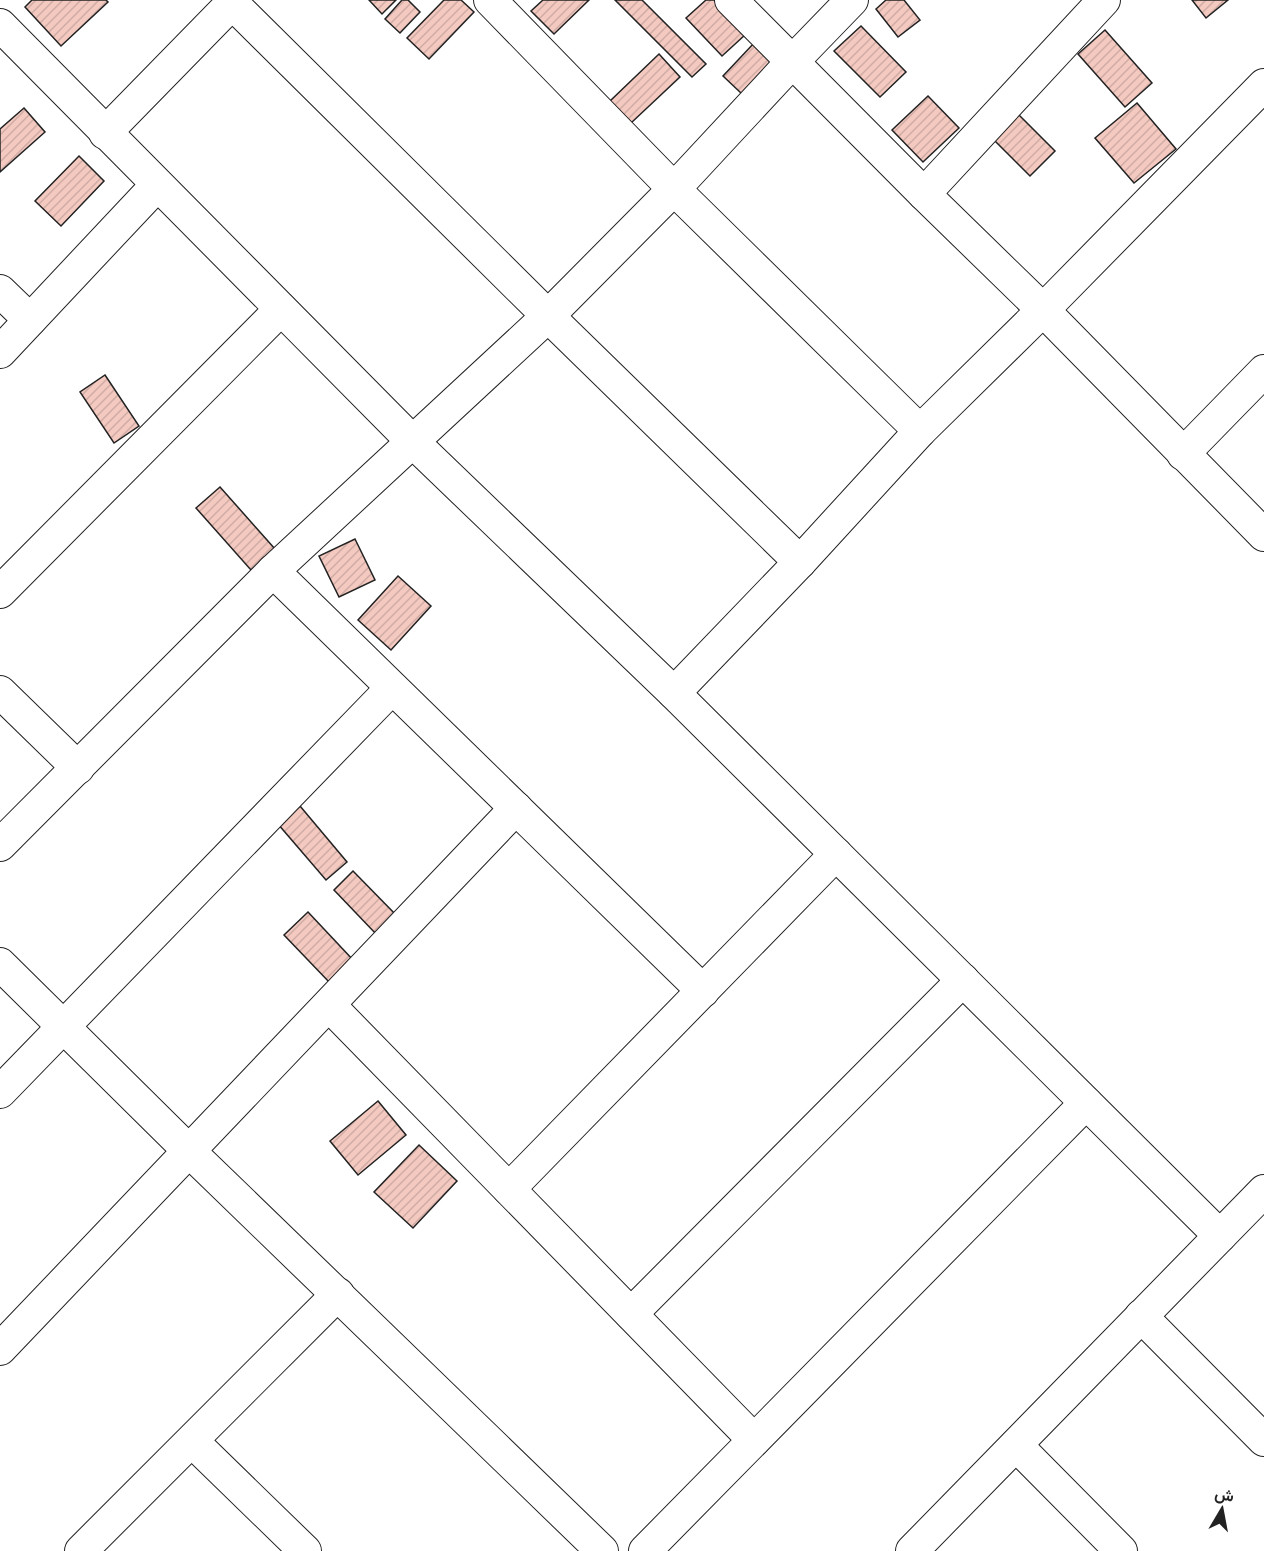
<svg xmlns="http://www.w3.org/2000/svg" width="1264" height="1551" viewBox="0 0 1264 1551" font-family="'DM Sans',Vazirmatn,sans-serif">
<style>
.building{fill:url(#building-hatch);stroke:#222;stroke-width:1.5}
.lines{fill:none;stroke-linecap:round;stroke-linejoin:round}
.minor-casing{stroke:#222;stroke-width:34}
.minor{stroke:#fff;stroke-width:32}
</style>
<defs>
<pattern id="building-hatch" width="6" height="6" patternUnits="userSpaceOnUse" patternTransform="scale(1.5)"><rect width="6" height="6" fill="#f3c9c0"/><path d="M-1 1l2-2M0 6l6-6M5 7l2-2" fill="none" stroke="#d0aca5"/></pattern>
</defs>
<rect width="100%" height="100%" fill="#fff"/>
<g class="building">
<polygon points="32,0 106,0 108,2 61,46 25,7"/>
<polygon points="369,0 396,0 382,14"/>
<polygon points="402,0 408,0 420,12 400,33 385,19"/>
<polygon points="444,0 461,0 474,12 429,59 407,38"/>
<polygon points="543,0 589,0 554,34 531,11"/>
<polygon points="615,0 642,0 706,64 692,77"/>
<polygon points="706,0 714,0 746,34 722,56 686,18"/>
<polygon points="886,0 904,0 920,20 898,37 876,9"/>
<polygon points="1192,0 1228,0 1206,18"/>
<polygon points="861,26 906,72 880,97 834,51"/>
<polygon points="1105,30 1152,83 1125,107 1078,54"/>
<polygon points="755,42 774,60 742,94 723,76"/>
<polygon points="659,54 680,77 631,123 610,101"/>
<polygon points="928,96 959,128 923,162 892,130"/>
<polygon points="1137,103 1176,149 1134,183 1095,138"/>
<polygon points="24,108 45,132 0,172 0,129"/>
<polygon points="1018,114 1055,151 1030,176 993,139"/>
<polygon points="79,156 104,181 61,226 35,201"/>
<polygon points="105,375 139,426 114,443 80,392"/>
<polygon points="220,487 275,549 251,570 196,508"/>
<polygon points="355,539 375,580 339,597 319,556"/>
<polygon points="398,576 431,606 391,650 358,620"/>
<polygon points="300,806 347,862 326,880 278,824"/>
<polygon points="353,871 397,916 377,935 334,890"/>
<polygon points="308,912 354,961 330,983 284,935"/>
<polygon points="378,1101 406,1135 358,1175 330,1141"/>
<polygon points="419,1145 457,1181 413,1228 374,1192"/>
</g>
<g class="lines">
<g class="minor-casing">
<g id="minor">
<polyline points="229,0 548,316 800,562"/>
<polyline points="490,0 674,189 920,431"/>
<polyline points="731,0 924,194 1043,310 1264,535"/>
<polyline points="0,25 412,441 674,693 1220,1236"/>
<polyline points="105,133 235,0"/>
<polyline points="924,194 1104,0"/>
<polyline points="0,291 30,320"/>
<polyline points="0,352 157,185"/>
<polyline points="1183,454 1264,371"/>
<polyline points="273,571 703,991"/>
<polyline points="0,592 281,309"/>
<polyline points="0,692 78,768"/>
<polyline points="674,693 800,562 920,431 1043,310 1264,85"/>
<polyline points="0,845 273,571 548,316 674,189 792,62 852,0"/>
<polyline points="0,964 189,1151 602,1551"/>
<polyline points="329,1005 754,1440"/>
<polyline points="0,1092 392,688"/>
<polyline points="509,1189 836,854"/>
<polyline points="631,1314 963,980"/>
<polyline points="1141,1316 1264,1440"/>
<polyline points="0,1349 516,808"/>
<polyline points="192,1441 305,1551"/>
<polyline points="1016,1445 1121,1551"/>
<polyline points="81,1551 338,1294"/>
<polyline points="645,1551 1086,1103"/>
<polyline points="912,1551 1264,1191"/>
</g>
</g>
<use href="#minor" class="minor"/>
</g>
<g transform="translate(1222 1509) rotate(10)" stroke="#ffffff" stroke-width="4.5" paint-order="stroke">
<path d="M0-4.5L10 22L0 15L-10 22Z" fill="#222222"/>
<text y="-9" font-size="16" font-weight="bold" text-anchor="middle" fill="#222222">ش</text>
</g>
</svg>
